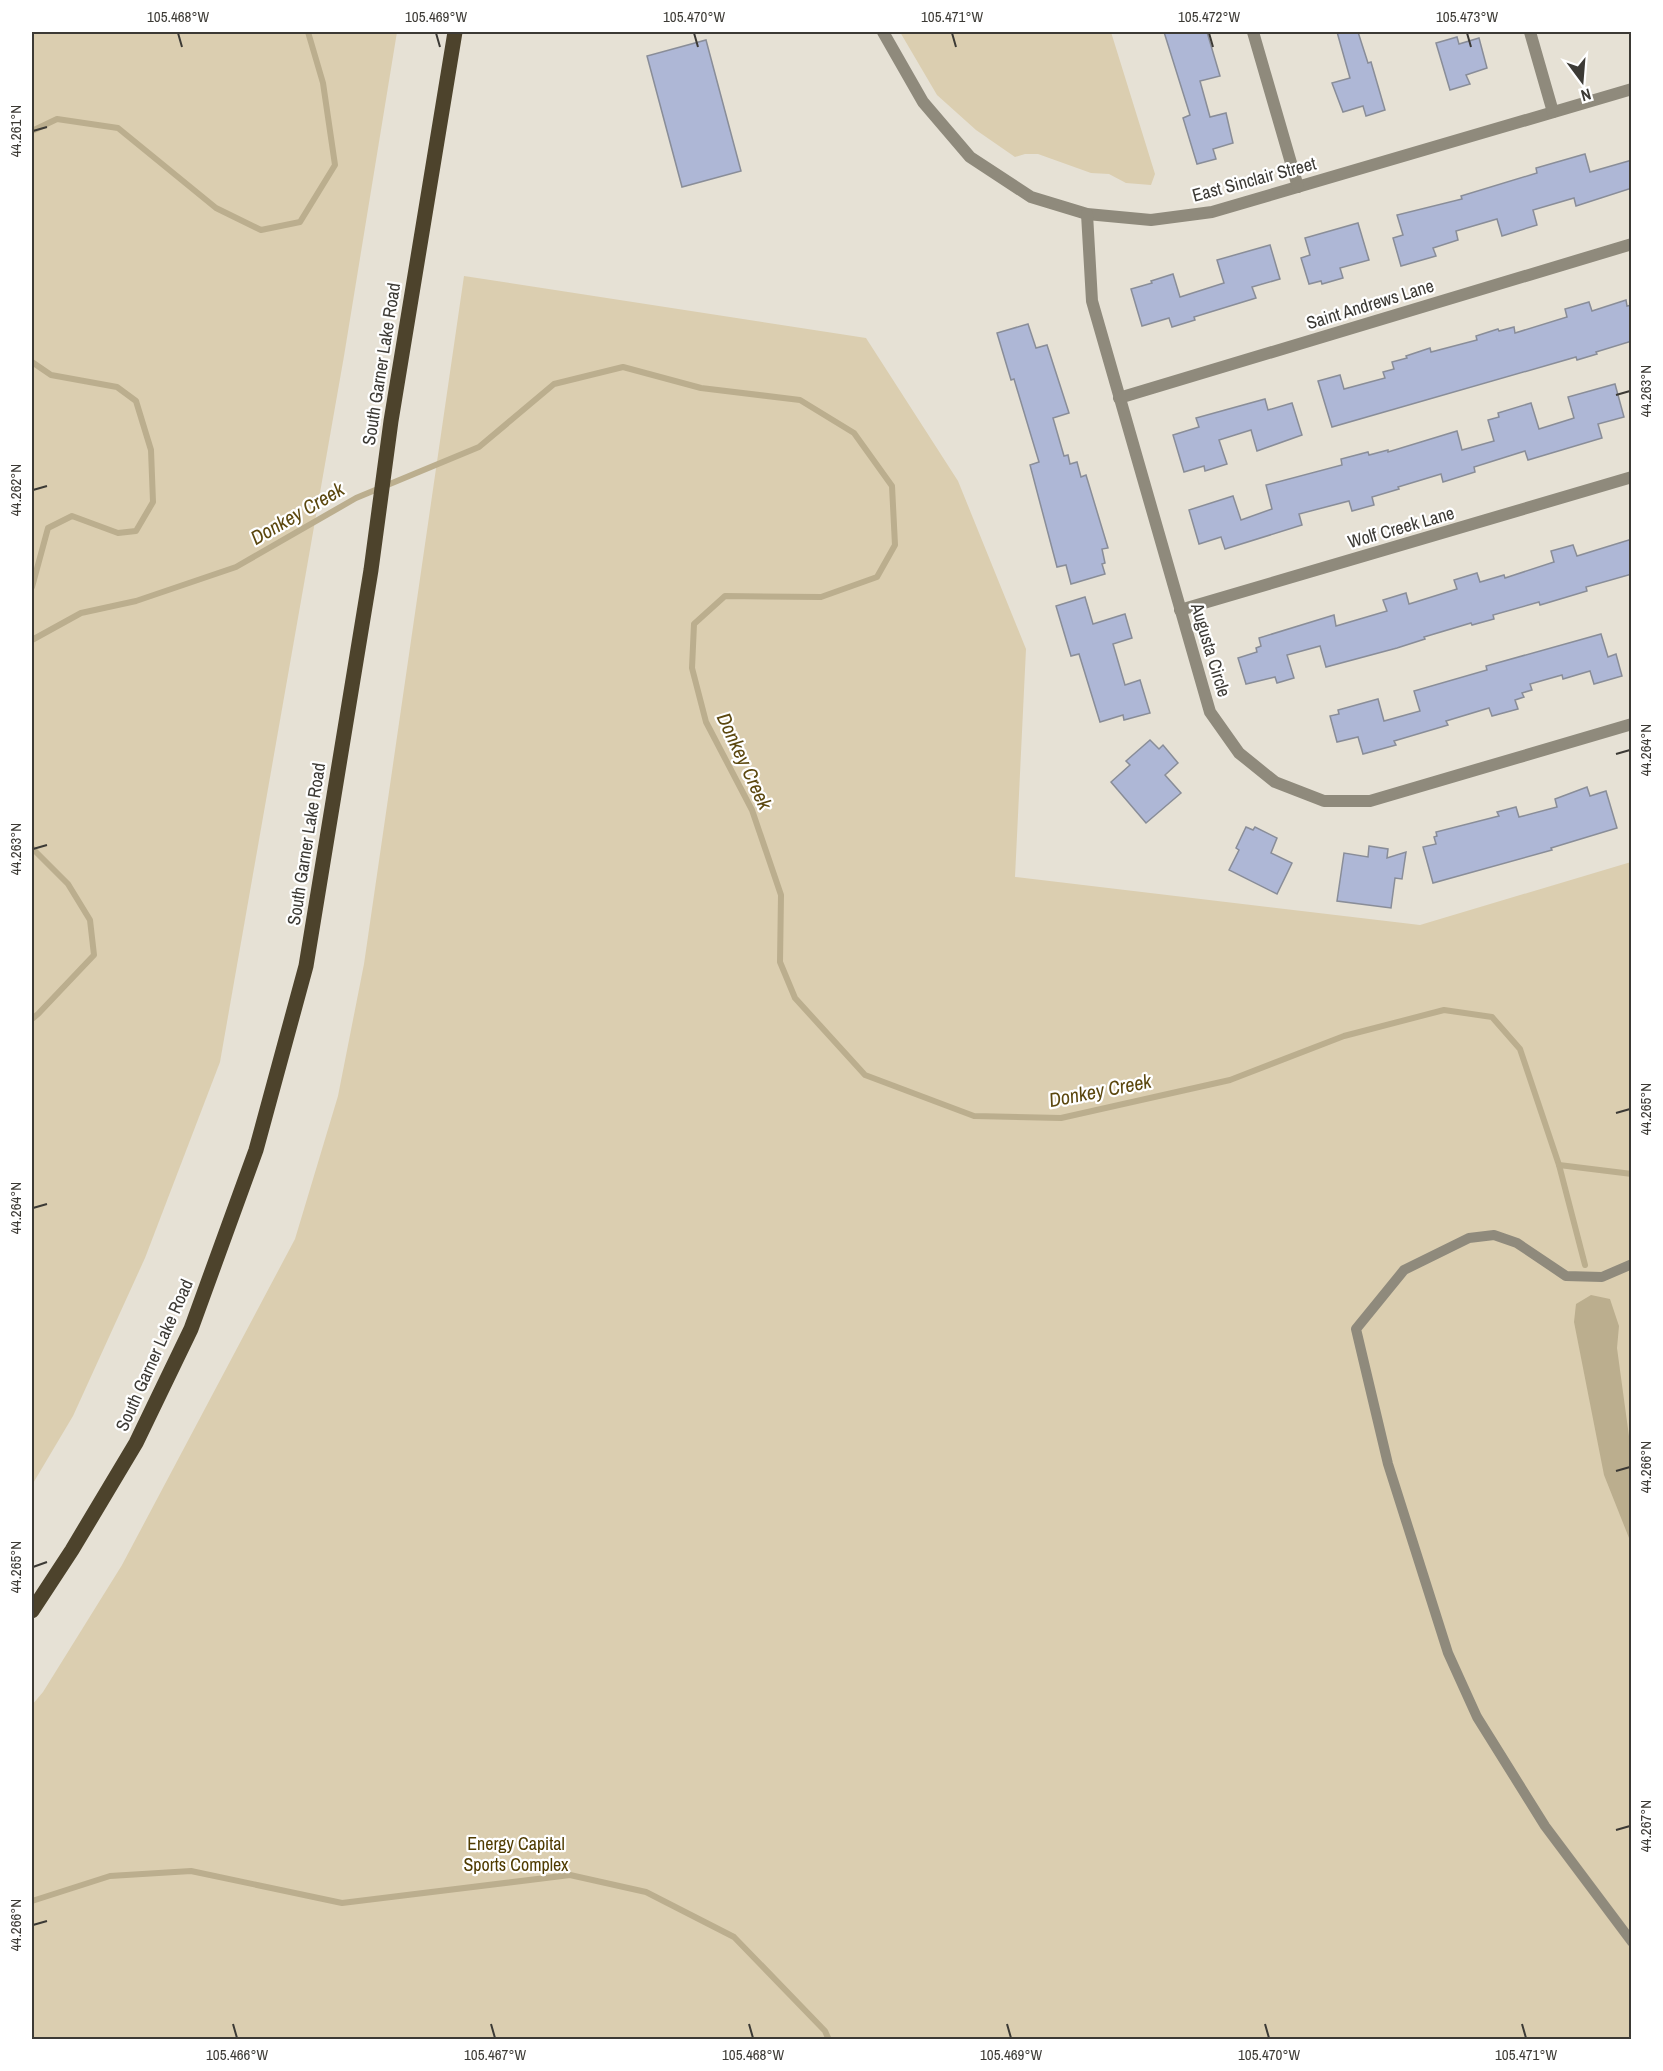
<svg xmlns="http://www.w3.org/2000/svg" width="1663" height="2071" viewBox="0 0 1663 2071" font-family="'Archivo Narrow',sans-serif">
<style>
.green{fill:#dbceb0}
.forest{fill:#bbae8e}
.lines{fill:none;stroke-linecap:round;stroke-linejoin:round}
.stream{stroke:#bbae8e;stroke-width:6}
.building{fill:#aeb7d6;stroke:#898d98;stroke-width:1.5}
.service{stroke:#8f8a7c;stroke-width:10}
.minor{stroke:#8f8a7c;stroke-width:12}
.primary{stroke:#4d432c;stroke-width:15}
.ticks{fill:none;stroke:#3c3a35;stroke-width:2}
.labels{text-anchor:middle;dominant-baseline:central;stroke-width:4.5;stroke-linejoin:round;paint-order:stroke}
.street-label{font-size:18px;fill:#3c3a35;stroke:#fff}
.park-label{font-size:18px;fill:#4f3b00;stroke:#fff}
.water-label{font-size:20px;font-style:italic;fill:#5b470e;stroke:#fff}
.neatline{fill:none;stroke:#3c3a35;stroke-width:2}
.ticks-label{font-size:15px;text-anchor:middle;fill:#3c3a35}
</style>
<rect width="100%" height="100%" fill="#e6e1d5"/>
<g class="green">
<polygon points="32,32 397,32 344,356 220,1062 145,1258 73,1416 32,1485"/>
<polygon points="900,32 1111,32 1155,174 1151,185 1126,183 1109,174 1091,173 1038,154 1025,154 1015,157 976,130 937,95"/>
<polygon points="464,276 866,338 958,481 1026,649 1015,877 1420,925 1631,862 1631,2039 32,2040 32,1705 43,1692 122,1565 295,1239 338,1096 364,964"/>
</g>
<polygon class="forest" points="1591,1295 1610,1299 1619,1326 1617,1348 1631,1451 1631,1543 1604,1475 1574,1322 1576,1304"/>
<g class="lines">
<g class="stream">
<polyline points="32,131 57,119 118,128 216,208 261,230 300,222 335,165 323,83 308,32"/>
<polyline points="32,362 51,375 117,387 136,401 151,450 153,502 136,531 118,533 72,516 48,528 32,587"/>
<polyline points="32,640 81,613 136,601 236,567 356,498 479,447 554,384 623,367 701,388 800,400 854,433 892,486 895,545 877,577 821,597 725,596 694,624 692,668 706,722 752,810 781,895 780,962 795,998 865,1075 974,1116 1061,1118 1230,1080 1344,1036 1444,1010 1492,1017 1520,1049 1559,1165 1632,1174"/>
<polyline points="32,848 68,884 90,920 94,955 38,1014 32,1019"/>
<polyline points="1559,1165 1585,1265"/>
<polyline points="32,1901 110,1876 191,1871 342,1903 570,1875 646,1892 734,1937 825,2031 829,2040"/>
</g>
</g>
<g class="building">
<polygon points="1164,32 1207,32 1220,76 1200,81 1210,117 1226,113 1233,143 1213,149 1216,159 1197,164 1183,118 1190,115"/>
<polygon points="1337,32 1358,32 1368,63 1371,62 1385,110 1366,116 1363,106 1343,112 1332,83 1350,78"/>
<polygon points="1457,37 1459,44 1479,38 1487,68 1466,75 1470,84 1450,90 1436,43"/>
<polygon points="706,40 741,171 682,187 647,56"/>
<polygon points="1585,154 1590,172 1632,160 1632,188 1576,206 1574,198 1533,210 1537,225 1502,236 1497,219 1456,231 1458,240 1433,248 1436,256 1401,266 1393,238 1403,235 1397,215 1462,199 1461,196 1537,173 1536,168"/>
<polygon points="1358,223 1369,260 1340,268 1343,278 1322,284 1321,281 1309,284 1301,258 1310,255 1305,238"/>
<polygon points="1270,245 1280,279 1252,287 1256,298 1194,317 1195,320 1172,327 1169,318 1142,326 1131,289 1152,283 1151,281 1173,274 1180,297 1224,283 1217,260"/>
<polygon points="1626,300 1627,306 1632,305 1632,341 1596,352 1597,354 1577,360 1576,357 1332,427 1318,381 1340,375 1344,389 1385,378 1383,372 1394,369 1392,362 1407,358 1406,356 1430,348 1431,352 1477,340 1476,336 1498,329 1499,331 1514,327 1515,333 1567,317 1565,309 1589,302 1592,311"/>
<polygon points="1028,324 1036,348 1047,345 1069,413 1053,418 1064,456 1068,455 1070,464 1077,462 1081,477 1086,475 1108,548 1102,549 1105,563 1102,564 1105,574 1071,584 1066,565 1057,567 1030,465 1039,462 1014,379 1011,380 997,333"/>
<polygon points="1615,384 1624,417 1598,424 1602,438 1528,460 1525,451 1474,467 1475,472 1443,482 1441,474 1398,487 1399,489 1372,497 1374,505 1352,511 1349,501 1299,514 1302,525 1225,549 1221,537 1199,544 1189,510 1233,496 1241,520 1272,509 1266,485 1342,465 1341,459 1368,452 1369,455 1388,450 1388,452 1457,431 1462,450 1494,441 1488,420 1499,417 1498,413 1531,403 1539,429 1571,419 1574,418 1568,397"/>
<polygon points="1265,399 1268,410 1292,403 1302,435 1257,451 1251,430 1219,440 1227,464 1205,471 1204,466 1184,472 1173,435 1199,427 1196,418"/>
<polygon points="1632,539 1632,574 1586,587 1587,591 1540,605 1539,602 1493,615 1494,619 1472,625 1471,623 1424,637 1425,639 1397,648 1326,667 1320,646 1287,655 1294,678 1277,683 1275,677 1246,684 1238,658 1257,652 1256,648 1261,646 1259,638 1334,615 1336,626 1387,611 1383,600 1406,593 1409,604 1457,589 1454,580 1477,573 1480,582 1504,575 1505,578 1554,562 1551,551 1573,545 1577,556"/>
<polygon points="1085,597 1093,624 1125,614 1132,638 1113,644 1125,685 1140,680 1150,713 1124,720 1123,715 1100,722 1079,654 1071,656 1056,606"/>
<polygon points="1601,634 1608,657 1616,654 1622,676 1594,684 1590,671 1563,679 1562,675 1530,684 1532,690 1522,693 1524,697 1515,700 1518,709 1492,716 1489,708 1446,721 1448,725 1394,741 1396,745 1363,754 1358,737 1337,742 1330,716 1339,714 1338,710 1378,699 1384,721 1420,711 1414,691 1487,670 1486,666"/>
<polygon points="1150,740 1159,749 1163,745 1178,763 1165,775 1181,793 1146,823 1111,782 1130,765 1126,761"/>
<polygon points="1587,787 1590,796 1606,791 1617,828 1551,848 1552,850 1433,883 1423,847 1436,844 1434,837 1437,836 1436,832 1499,816 1497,812 1516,807 1519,817 1557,807 1555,799"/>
<polygon points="1246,827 1253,830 1255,827 1277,838 1271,853 1292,863 1277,894 1229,870 1239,850 1236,848"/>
<polygon points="1369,846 1388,849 1387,858 1406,852 1402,879 1395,878 1391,908 1337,901 1344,853 1368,857"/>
</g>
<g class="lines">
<polyline class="service" points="1632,1264 1602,1277 1566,1276 1517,1243 1494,1235 1469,1238 1404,1270 1356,1329 1388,1464 1448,1653 1477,1717 1545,1826 1632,1942"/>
<g class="minor">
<polyline points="883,32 923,102 970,157 1031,197 1087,214 1151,220 1212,212 1632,89"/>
<polyline points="1253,32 1298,187"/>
<polyline points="1530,32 1553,112"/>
<polyline points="1087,214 1092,301 1210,712 1239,753 1275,782 1324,801 1370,801 1632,724"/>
<polyline points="1119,398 1632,244"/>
<polyline points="1180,610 1632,477"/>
</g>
<polyline class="primary" points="32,1611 72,1550 136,1443 191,1329 256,1150 306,966 371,570 391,421 455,32"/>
</g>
<path class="ticks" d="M 178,33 L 182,47M 436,33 L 440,47M 694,33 L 698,47M 952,33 L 956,47M 1209,33 L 1213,47M 1467,33 L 1471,47M 33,131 L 47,127M 1616,395 L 1630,391M 33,490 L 47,486M 1616,754 L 1630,750M 33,849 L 47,845M 1616,1113 L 1630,1109M 33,1208 L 47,1204M 1616,1471 L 1630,1467M 33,1567 L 47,1562M 1616,1830 L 1630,1826M 33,1925 L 47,1921M 233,2024 L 237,2038M 491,2024 L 495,2038M 749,2024 L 753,2038M 1007,2024 L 1011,2038M 1265,2024 L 1269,2038M 1522,2024 L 1526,2038"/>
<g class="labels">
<g class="street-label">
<text transform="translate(1254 179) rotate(-15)">East Sinclair Street</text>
<text transform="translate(1370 304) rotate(-17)">Saint Andrews Lane</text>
<text transform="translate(381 364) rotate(-81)">South Garner Lake Road</text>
<text transform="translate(1401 527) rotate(-16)">Wolf Creek Lane</text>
<text transform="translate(1211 650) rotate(73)">Augusta Circle</text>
<text transform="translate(306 844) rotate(-81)">South Garner Lake Road</text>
<text transform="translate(154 1355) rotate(-66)">South Garner Lake Road</text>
</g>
<g class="park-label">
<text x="516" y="1843">Energy Capital<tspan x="516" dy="21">Sports Complex</tspan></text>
</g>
<g class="water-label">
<text transform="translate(297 513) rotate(-30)">Donkey Creek</text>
<text transform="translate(745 761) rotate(65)">Donkey Creek</text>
<text transform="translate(1100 1090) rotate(-11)">Donkey Creek</text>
</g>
</g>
<rect width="1663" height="2071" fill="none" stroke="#ffffff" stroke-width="66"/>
<g transform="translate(1582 81) rotate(164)" stroke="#ffffff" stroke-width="4.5" paint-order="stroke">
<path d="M0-4.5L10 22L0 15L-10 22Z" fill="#3c3a35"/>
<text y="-9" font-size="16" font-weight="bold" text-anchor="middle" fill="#3c3a35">N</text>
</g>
<rect x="33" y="33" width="1597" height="2005" class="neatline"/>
<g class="ticks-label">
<text x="178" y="22">105.468°W</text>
<text x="436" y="22">105.469°W</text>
<text x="694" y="22">105.470°W</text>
<text x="952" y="22">105.471°W</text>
<text x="1209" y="22">105.472°W</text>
<text x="1467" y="22">105.473°W</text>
<text transform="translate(16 131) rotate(-90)" y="5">44.261°N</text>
<text transform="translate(1646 391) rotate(-90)" y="5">44.263°N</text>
<text transform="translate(16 490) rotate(-90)" y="5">44.262°N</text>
<text transform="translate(1646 750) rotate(-90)" y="5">44.264°N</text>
<text transform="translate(16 849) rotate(-90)" y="5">44.263°N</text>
<text transform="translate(1646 1109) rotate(-90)" y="5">44.265°N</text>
<text transform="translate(16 1208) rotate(-90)" y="5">44.264°N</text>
<text transform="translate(1646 1467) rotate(-90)" y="5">44.266°N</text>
<text transform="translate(16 1567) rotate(-90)" y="5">44.265°N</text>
<text transform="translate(1646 1826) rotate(-90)" y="5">44.267°N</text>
<text transform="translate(16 1925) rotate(-90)" y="5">44.266°N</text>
<text x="237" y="2060">105.466°W</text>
<text x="495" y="2060">105.467°W</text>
<text x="753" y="2060">105.468°W</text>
<text x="1011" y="2060">105.469°W</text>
<text x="1269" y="2060">105.470°W</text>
<text x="1526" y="2060">105.471°W</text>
</g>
</svg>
